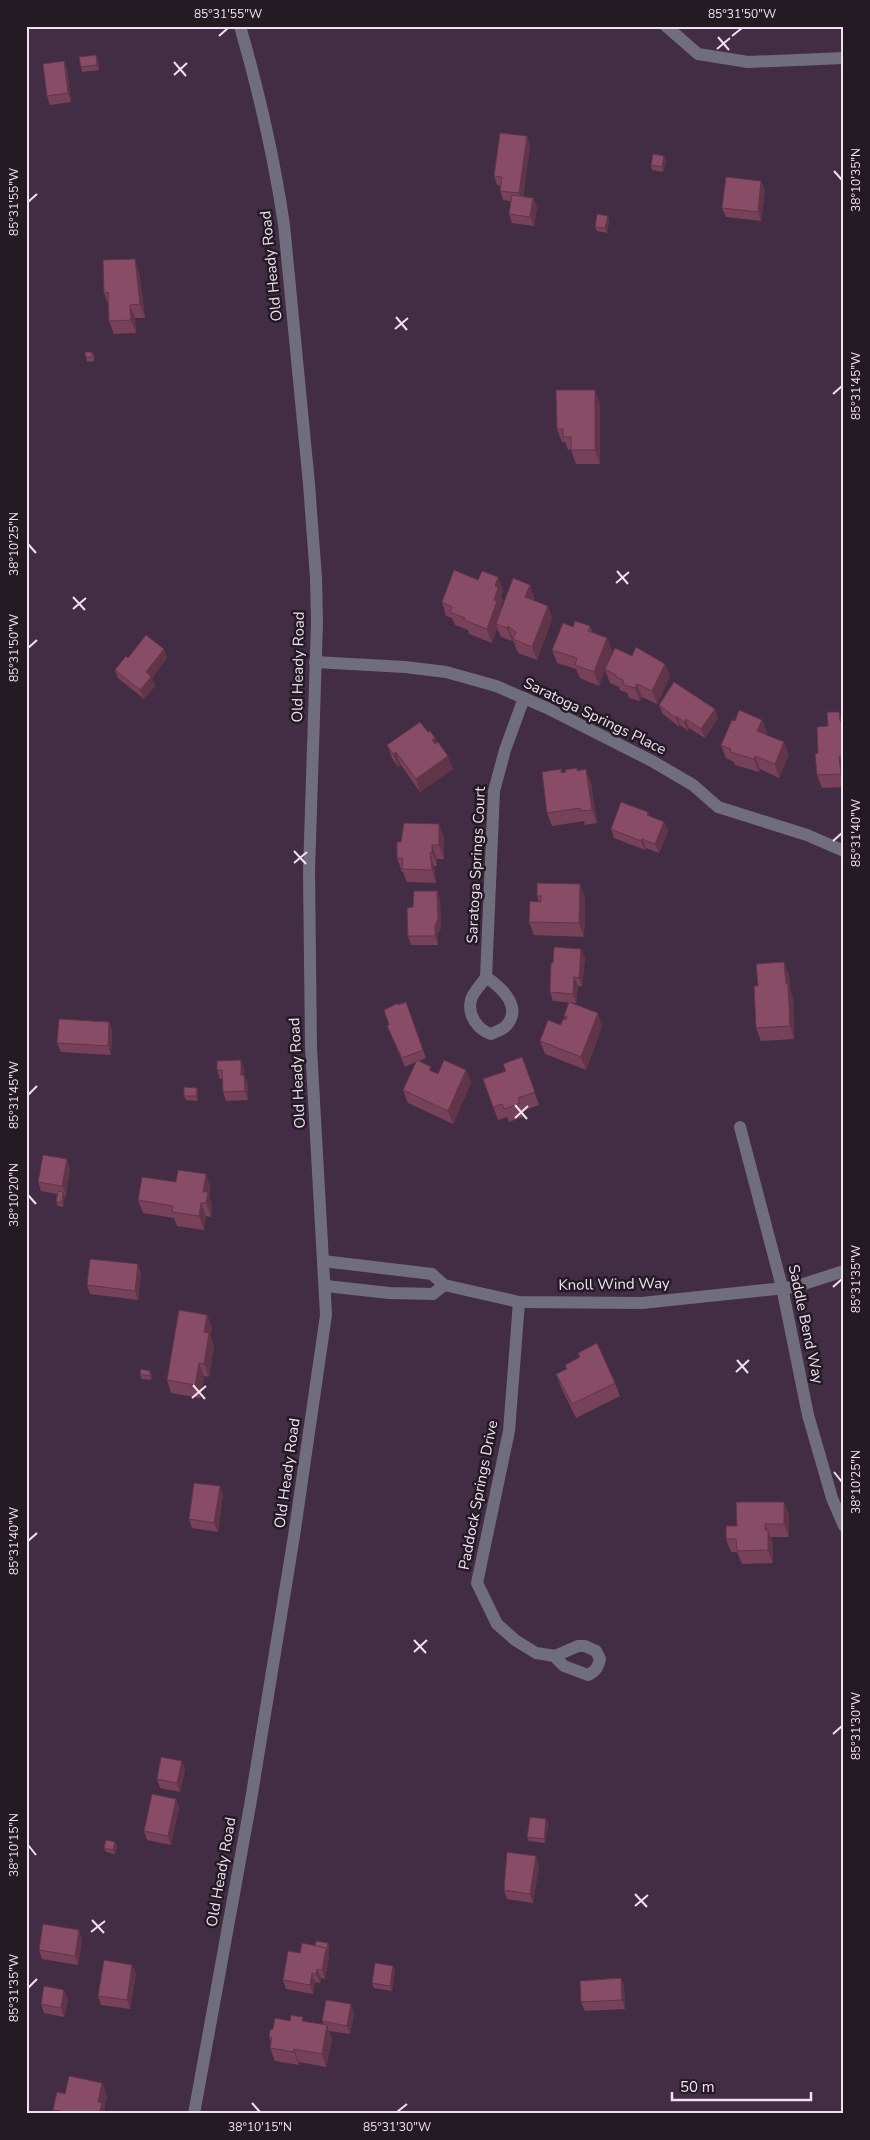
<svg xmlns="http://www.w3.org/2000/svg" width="870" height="2140" viewBox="0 0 870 2140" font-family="'Nunito Sans',sans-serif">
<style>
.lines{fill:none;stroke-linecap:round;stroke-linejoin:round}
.minor{stroke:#706e7c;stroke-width:12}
.wall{fill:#764159}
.shaded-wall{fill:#603548}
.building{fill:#894c67;stroke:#603548}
.ticks{fill:none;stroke:#efe1f1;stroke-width:2}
.labels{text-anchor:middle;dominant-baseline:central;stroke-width:5;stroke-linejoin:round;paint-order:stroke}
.street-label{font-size:15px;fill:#efe1f1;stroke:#231a24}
.neatline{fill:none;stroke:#efe1f1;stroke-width:2}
.ticks-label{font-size:12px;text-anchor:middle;fill:#efe1f1}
</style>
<rect width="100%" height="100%" fill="#422d45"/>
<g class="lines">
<g class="minor">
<polyline points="666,26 698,54 748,62 844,58"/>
<polyline points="315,662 405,667 446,672 496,686 547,708 652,761 693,785 718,807 807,835 844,851"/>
<path d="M 486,977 C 502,988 523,1007 506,1026 C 502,1030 495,1032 491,1034 C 478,1030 467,1015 471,1000 C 472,993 482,984 486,977 L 494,791 L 505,750 L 524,698"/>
<polyline points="740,1127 782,1287 808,1415 832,1498 844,1526"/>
<polyline points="323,1261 432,1274 444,1285 519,1302 642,1303 794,1287 844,1271"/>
<polyline points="326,1286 389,1293 433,1294 444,1285"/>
<path d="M 519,1302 L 509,1431 L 477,1583 L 497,1624 L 515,1640 L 536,1653 L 555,1656 L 578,1646 L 585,1646 L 596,1651 L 600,1659 C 598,1667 596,1671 588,1675 L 564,1666 L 554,1656"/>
<path d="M 194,2114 L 251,1800 L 294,1536 L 326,1315 L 311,1047 L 309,871 L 317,623 L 316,578 L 309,484 L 284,225 C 274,157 259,92 240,26"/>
</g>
</g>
<g class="wall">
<polygon points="98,59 99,70 82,72 81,67"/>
<polygon points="64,61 67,70 71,102 50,105 47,96"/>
<polygon points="527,136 530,145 523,197 533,198 537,207 534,226 512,223 509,214 511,201 503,200 500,191 501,186 497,185 494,176"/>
<polygon points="664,156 666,161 663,172 652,170 651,165"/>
<polygon points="761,181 765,190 761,221 726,217 722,208"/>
<polygon points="609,221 607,233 597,231 595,227"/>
<polygon points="139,272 145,318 135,318 136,333 114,334 109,321 108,304 104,293"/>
<polygon points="92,352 94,356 94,361 87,362 86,357"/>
<polygon points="600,404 600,464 576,464 571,450 568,450 565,442 562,442 557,429"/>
<polygon points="530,585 534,598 533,601 548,606 552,619 537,660 518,653 513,640 512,641 501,637 497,628 492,643 469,634 468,630 455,625 452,618 446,616 442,602 503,590 501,595 503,601 500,609 501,611"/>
<polygon points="590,626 592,632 607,638 612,651 606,667 632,656 665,664 670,677 657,704 642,697 640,701 629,698 627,693 620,690 619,687 610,683 605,670 599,686 580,678 576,669 557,663 552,650 573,627"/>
<polygon points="128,658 167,658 152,678 155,686 144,699 118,678 115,670"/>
<polygon points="659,705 718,718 705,738 689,728 688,731 680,725 679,727 662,713"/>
<polygon points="762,720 767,733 766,735 789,755 779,778 760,769 759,772 735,765 734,762 726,758 721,745 735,721"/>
<polygon points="844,721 844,787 822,788 817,775 818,753 828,726"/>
<polygon points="428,732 435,738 437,743 453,769 420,792 401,765 398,767 392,758 387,745"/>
<polygon points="577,768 578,771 591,783 597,823 585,825 584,821 552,826 547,813 561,769 562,773"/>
<polygon points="648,812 649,816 664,822 668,831 659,853 646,848 645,850 614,838 611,829"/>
<polygon points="444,837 444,859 437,859 437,866 434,866 436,883 407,882 403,872 402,872 397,858"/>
<polygon points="437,891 440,900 441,928 438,934 438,945 411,945 408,936 413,907"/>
<polygon points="537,896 585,898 584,937 534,935 529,922 539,902"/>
<polygon points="585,958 582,986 578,986 576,1003 553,1001 550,992 553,963"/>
<polygon points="789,975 790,991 793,997 794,1039 761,1041 756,1028 758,986"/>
<polygon points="406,1002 426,1058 419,1061 433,1072 438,1074 466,1070 471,1083 453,1124 408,1103 403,1090 416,1062 405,1067 387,1026 389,1025 398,1005"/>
<polygon points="564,1016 602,1026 586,1070 545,1054 540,1041 561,1025 565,1019"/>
<polygon points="109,1022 112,1031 111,1055 61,1052 57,1043"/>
<polygon points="522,1057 539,1105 523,1111 525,1116 509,1122 507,1117 498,1120 483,1079 506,1071"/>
<polygon points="244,1069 244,1075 248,1084 248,1100 226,1101 223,1092 222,1079 220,1079 217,1070"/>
<polygon points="197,1088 198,1092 198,1101 186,1100 184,1096"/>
<polygon points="70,1168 66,1195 65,1195 63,1207 58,1206 56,1202 57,1194 41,1191 38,1182"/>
<polygon points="206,1174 210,1187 209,1196 212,1205 211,1217 206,1216 204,1230 177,1226 174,1218 143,1213 138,1200 176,1182"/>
<polygon points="141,1273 138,1300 90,1294 87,1285"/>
<polygon points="207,1315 212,1328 210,1336 214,1346 209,1377 204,1376 200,1398 171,1393 167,1380"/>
<polygon points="578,1353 615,1383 620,1396 576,1418 561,1387 556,1374 566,1369 565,1365 579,1358"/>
<polygon points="150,1371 152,1375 151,1380 142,1379 140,1374"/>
<polygon points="220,1486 223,1495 218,1532 192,1528 189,1519"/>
<polygon points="789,1515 789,1537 770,1537 773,1543 773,1563 742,1564 737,1552 731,1552 726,1539 737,1526"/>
<polygon points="182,1761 185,1770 180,1792 160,1788 157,1779"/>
<polygon points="176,1799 179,1808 171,1845 147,1840 144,1831"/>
<polygon points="548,1823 545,1843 529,1841 527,1837"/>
<polygon points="117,1846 115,1854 106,1852 104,1848"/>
<polygon points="539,1865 533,1903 507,1899 504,1890"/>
<polygon points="82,1939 78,1965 42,1959 39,1950"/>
<polygon points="315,1946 329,1947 328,1954 329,1957 325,1979 321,1978 320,1983 315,1982 313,1994 286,1989 283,1980 300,1953"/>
<polygon points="132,1965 136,1974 130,2009 101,2005 98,1996"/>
<polygon points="393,1966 395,1970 392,1991 374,1988 372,1983"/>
<polygon points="621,1978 624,1987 625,2009 585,2011 581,2002"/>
<polygon points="68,1999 64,2017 44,2013 41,2004"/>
<polygon points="354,2013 350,2034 329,2031 332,2039 326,2067 299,2062 299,2065 275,2061 270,2048 271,2042 269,2037 273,2029 290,2021 324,2025 322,2021"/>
<polygon points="102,2083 107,2096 104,2110 106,2114 55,2114 53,2110 65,2094"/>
</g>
<g class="shaded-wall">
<polygon points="96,55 98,59 99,70 97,65"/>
<polygon points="64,61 67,70 71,102 68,93"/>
<polygon points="527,136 530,145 523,202 519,193"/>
<polygon points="664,156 666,161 663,172 662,167"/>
<polygon points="761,181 765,190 761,221 758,212"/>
<polygon points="533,198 537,207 534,226 530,217"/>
<polygon points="608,216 609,221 607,233 605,228"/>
<polygon points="135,259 139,272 145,318 140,304"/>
<polygon points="130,305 135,318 136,333 131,320"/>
<polygon points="595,390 600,404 600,464 595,450"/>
<polygon points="498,577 503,590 501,595 503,601 500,609 502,615 496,624 497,628 492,643 487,629 494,600 495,586"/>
<polygon points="530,585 534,598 530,611 525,597"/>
<polygon points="548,606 552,619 537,660 532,647"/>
<polygon points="508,626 513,639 512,641 507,628"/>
<polygon points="607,638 612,651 599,686 594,672"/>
<polygon points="164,649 167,658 152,678 155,686 144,699 140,690 146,672"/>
<polygon points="665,664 670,677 657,704 652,691"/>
<polygon points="637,684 642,697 640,701 635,688"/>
<polygon points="715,709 718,718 705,738 701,729"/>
<polygon points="839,712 844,724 840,721"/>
<polygon points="677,716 680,725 679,727 676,718"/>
<polygon points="686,719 689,728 688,731 684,722"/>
<polygon points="762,720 767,733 762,744 757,731"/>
<polygon points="435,738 440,751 432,740"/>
<polygon points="784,742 789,755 779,778 775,764"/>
<polygon points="396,752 401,765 398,767 393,754"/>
<polygon points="448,756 453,769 420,792 416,779"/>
<polygon points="755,756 760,769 759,772 754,759"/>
<polygon points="839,756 844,768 844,782 841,774"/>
<polygon points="586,769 591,783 597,823 592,810"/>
<polygon points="664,822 668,831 659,853 655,844"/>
<polygon points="439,824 444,837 444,859 439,845"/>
<polygon points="642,839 646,848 645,850 641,841"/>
<polygon points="432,845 437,859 437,866 432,853"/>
<polygon points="430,852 434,866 436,883 432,870"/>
<polygon points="580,884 585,898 584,937 579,923"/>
<polygon points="437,891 440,900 441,928 438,934 438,945 435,936"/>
<polygon points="581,949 585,958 582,986 579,978"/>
<polygon points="784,962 789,975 790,991 793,997 794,1039 790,1026"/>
<polygon points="574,977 578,986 576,1003 573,994"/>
<polygon points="598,1013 602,1026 586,1070 581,1057"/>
<polygon points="109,1022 112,1031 111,1055 108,1046"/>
<polygon points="241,1060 244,1069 244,1084 241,1075"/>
<polygon points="466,1070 471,1083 453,1124 448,1111"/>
<polygon points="244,1075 248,1084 248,1100 245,1091"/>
<polygon points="197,1088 198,1092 198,1101 196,1096"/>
<polygon points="67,1159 70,1168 66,1195 62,1186"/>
<polygon points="206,1174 210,1187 209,1196 212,1205 211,1217 203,1192"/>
<polygon points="63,1192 65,1196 63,1207 62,1202"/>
<polygon points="201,1203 206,1216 204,1230 199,1216"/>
<polygon points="138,1264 141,1273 138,1300 135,1291"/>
<polygon points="207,1315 212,1328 210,1336 214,1346 209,1377 204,1364 204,1332"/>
<polygon points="199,1363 204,1376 200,1398 195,1385"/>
<polygon points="150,1371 152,1375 151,1380 150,1376"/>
<polygon points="220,1486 223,1495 218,1532 214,1523"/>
<polygon points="784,1502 789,1515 789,1537 784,1524"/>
<polygon points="765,1524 773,1543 773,1563 768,1550 765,1530"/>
<polygon points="182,1761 185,1770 180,1792 177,1783"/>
<polygon points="176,1799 179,1808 171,1845 168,1836"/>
<polygon points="546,1819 548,1823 545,1843 544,1839"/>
<polygon points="115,1842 117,1846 115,1854 113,1850"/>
<polygon points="536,1856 539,1865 533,1903 530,1894"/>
<polygon points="79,1930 82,1939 78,1965 75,1956"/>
<polygon points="328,1943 329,1947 328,1954 329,1957 325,1979 322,1970"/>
<polygon points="132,1965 136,1974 130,2009 127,2000"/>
<polygon points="393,1966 395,1970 392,1991 390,1986"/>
<polygon points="317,1969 321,1978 320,1983 316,1974"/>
<polygon points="312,1973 315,1982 313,1994 310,1985"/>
<polygon points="621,1978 624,1987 625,2009 622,2000"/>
<polygon points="64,1990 68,1999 64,2017 61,2008"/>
<polygon points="351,2004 354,2013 350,2034 347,2026"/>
<polygon points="327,2025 332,2039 326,2067 322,2054"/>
<polygon points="294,2049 299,2062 299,2065 294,2052"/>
<polygon points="102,2083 107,2096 104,2110 106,2114 99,2114 98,2102"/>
</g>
<g class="building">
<polygon points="96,55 97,65 81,67 79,57"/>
<polygon points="64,61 68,93 47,96 43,64"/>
<polygon points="500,133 527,136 519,193 500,191 502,177 494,176"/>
<polygon points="653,154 664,156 662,167 651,165"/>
<polygon points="726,177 761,181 758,212 722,208"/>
<polygon points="512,195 533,198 530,217 509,214"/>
<polygon points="597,214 608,216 605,228 595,227"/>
<polygon points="135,259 140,304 130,305 131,320 109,321 108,292 104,293 103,260"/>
<polygon points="85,352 92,352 92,357 86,357"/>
<polygon points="556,390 595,390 595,450 571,450 571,437 563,437 563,429 557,429"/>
<polygon points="454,570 478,580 482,571 498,577 495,586 498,588 494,600 497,601 487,629 464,620 465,618 450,612 452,607 442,602"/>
<polygon points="513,578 530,585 525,597 548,606 532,647 513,639 516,632 508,626 507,628 496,624"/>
<polygon points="575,621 590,626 588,631 607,638 594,672 575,665 577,658 552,650 563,623 573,627"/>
<polygon points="146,635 164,649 146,672 151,677 140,690 115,670 126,656 128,658"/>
<polygon points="636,647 665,664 652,691 637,684 635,688 624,685 623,680 616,677 616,675 605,669 615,648 632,656"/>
<polygon points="674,682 715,709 701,729 686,719 684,722 677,716 676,718 659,705"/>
<polygon points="739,710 762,720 757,731 784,742 775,764 755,756 754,759 730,752 731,749 721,745 732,720 735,721"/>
<polygon points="827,712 839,712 840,721 844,721 844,756 839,756 841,774 817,775 815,754 818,753 817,727 828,726"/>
<polygon points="420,722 428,732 430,731 435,738 432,740 435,744 438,742 448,756 416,779 396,752 393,754 387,745"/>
<polygon points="577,768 577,771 586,769 592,810 580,811 580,808 547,813 542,772 561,769 561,773 566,772 565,770"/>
<polygon points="621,802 648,812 647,815 664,822 655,844 642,839 641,841 611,829"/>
<polygon points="404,823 439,824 439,845 432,845 432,853 430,852 432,870 402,869 403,858 397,858 397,842 401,842"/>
<polygon points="537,883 580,884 579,923 529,922 530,901 541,902 541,896 537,896"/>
<polygon points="414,891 437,891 438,919 435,925 435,936 408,936 407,908 413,907"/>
<polygon points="554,947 581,949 579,978 574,977 573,994 550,992 551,963 553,963"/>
<polygon points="784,962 786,984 788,984 790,1026 756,1028 754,986 758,986 756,964"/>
<polygon points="406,1002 423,1050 402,1058 387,1026 389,1025 384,1010 398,1003 398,1005"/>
<polygon points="569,1002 598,1013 581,1057 540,1041 548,1020 561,1025 563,1019 566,1020 567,1017 564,1016"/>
<polygon points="59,1019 109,1022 108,1046 57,1043"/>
<polygon points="522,1057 535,1092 518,1098 520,1103 504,1109 502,1104 493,1107 483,1079 506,1071 503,1064"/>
<polygon points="241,1060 241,1075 244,1075 245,1091 223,1092 222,1070 217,1070 217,1061"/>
<polygon points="417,1060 431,1067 429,1070 438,1074 444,1060 466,1070 448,1111 403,1090"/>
<polygon points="184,1087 197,1088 196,1096 184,1096"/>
<polygon points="43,1155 67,1159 62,1186 38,1182"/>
<polygon points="178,1170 206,1174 203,1192 208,1192 206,1203 201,1203 199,1216 172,1212 173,1206 138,1200 142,1177 176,1182"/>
<polygon points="58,1191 63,1192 62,1202 56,1202"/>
<polygon points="90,1259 138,1264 135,1291 87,1285"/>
<polygon points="179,1310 207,1315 204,1332 209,1333 204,1364 199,1363 195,1385 167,1380"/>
<polygon points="597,1343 615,1383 572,1404 556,1374 567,1369 565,1365 580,1357 578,1353"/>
<polygon points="141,1369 150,1371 150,1376 140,1374"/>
<polygon points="194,1483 220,1486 214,1523 189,1519"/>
<polygon points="736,1502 784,1502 784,1524 765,1524 765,1530 768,1530 768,1550 737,1551 736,1539 726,1539 726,1526 737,1526"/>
<polygon points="161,1757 182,1761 177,1783 157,1779"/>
<polygon points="152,1794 176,1799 168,1836 144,1831"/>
<polygon points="530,1817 546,1819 544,1839 527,1837"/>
<polygon points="106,1840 115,1842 113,1850 104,1848"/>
<polygon points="507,1852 536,1856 530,1894 504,1890"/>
<polygon points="43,1924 79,1930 75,1956 39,1950"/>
<polygon points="316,1941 328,1943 327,1949 326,1948 315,1946"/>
<polygon points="302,1943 326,1948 322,1970 317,1969 316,1974 312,1973 310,1985 283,1980 288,1951 300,1953"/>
<polygon points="104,1960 132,1965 127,2000 98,1996"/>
<polygon points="375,1963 393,1966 390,1986 372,1983"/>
<polygon points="621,1978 622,2000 581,2002 580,1981"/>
<polygon points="44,1986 64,1990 61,2008 41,2004"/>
<polygon points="326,2000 351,2004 347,2026 322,2021"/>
<polygon points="291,2015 303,2017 302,2021 327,2025 322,2054 294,2049 294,2052 270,2048 272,2037 269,2037 270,2030 273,2029 275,2018 290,2021"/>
<polygon points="69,2076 102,2083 98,2102 102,2103 99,2114 62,2114 62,2111 53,2110 57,2092 65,2094"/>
</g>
<path class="ticks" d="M 219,36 L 228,28M 732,36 L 742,28M 718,37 L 729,50M 717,49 L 730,38M 174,62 L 186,76M 174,75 L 187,63M 834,171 L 842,180M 28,202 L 37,194M 396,317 L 407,330M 395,329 L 408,318M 833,394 L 842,386M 28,544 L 36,553M 617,571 L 628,584M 616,583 L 629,572M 73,597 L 85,610M 73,609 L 86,598M 28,648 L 37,640M 833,841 L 842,833M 294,851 L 306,864M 294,863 L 307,852M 28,1095 L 37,1086M 515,1105 L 527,1119M 515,1118 L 528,1106M 28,1195 L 36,1204M 833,1287 L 842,1279M 737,1360 L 748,1373M 736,1372 L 749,1360M 193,1385 L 205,1399M 192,1398 L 206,1386M 834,1472 L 842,1482M 28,1541 L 37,1533M 414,1640 L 426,1653M 414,1652 L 427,1640M 833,1734 L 842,1726M 28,1845 L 36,1855M 635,1894 L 647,1907M 635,1906 L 648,1895M 92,1920 L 104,1933M 91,1932 L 105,1921M 28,1988 L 37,1979M 252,2103 L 260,2112M 397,2112 L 407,2104"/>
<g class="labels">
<g class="street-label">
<text transform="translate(271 266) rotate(-96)">Old Heady Road</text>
<text transform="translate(298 667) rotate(-89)">Old Heady Road</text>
<text transform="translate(595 716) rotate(26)">Saratoga Springs Place</text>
<text transform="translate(476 865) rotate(-87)">Saratoga Springs Court</text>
<text transform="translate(297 1073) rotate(-93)">Old Heady Road</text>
<text transform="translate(614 1284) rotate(-1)">Knoll Wind Way</text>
<text transform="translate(806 1324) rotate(78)">Saddle Bend Way</text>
<text transform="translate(287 1473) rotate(-82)">Old Heady Road</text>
<text transform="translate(478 1495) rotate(-79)">Paddock Springs Drive</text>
<text transform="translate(221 1872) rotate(-80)">Old Heady Road</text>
</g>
</g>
<rect width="870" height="2140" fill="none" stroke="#231a24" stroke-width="55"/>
<path d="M672 2092v8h139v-8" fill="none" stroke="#efe1f1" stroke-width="2.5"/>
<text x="680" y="2092" font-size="15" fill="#efe1f1" stroke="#231a24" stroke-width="4" paint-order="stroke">50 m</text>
<rect x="28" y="28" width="814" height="2084" class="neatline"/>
<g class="ticks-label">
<text x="228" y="18">85°31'55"W</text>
<text x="742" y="18">85°31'50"W</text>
<text transform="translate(856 180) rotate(-90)" y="4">38°10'35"N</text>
<text transform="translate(14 202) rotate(-90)" y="4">85°31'55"W</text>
<text transform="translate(856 386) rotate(-90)" y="4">85°31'45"W</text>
<text transform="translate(14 544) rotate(-90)" y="4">38°10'25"N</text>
<text transform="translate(14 648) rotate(-90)" y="4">85°31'50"W</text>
<text transform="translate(856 833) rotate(-90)" y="4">85°31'40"W</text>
<text transform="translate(14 1095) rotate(-90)" y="4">85°31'45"W</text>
<text transform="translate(14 1195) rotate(-90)" y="4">38°10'20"N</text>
<text transform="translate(856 1279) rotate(-90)" y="4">85°31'35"W</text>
<text transform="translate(856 1482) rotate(-90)" y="4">38°10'25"N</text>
<text transform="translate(14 1541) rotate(-90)" y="4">85°31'40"W</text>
<text transform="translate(856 1726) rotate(-90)" y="4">85°31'30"W</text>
<text transform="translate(14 1845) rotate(-90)" y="4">38°10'15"N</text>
<text transform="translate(14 1988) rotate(-90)" y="4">85°31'35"W</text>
<text x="260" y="2131">38°10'15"N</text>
<text x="397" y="2131">85°31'30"W</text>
</g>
</svg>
